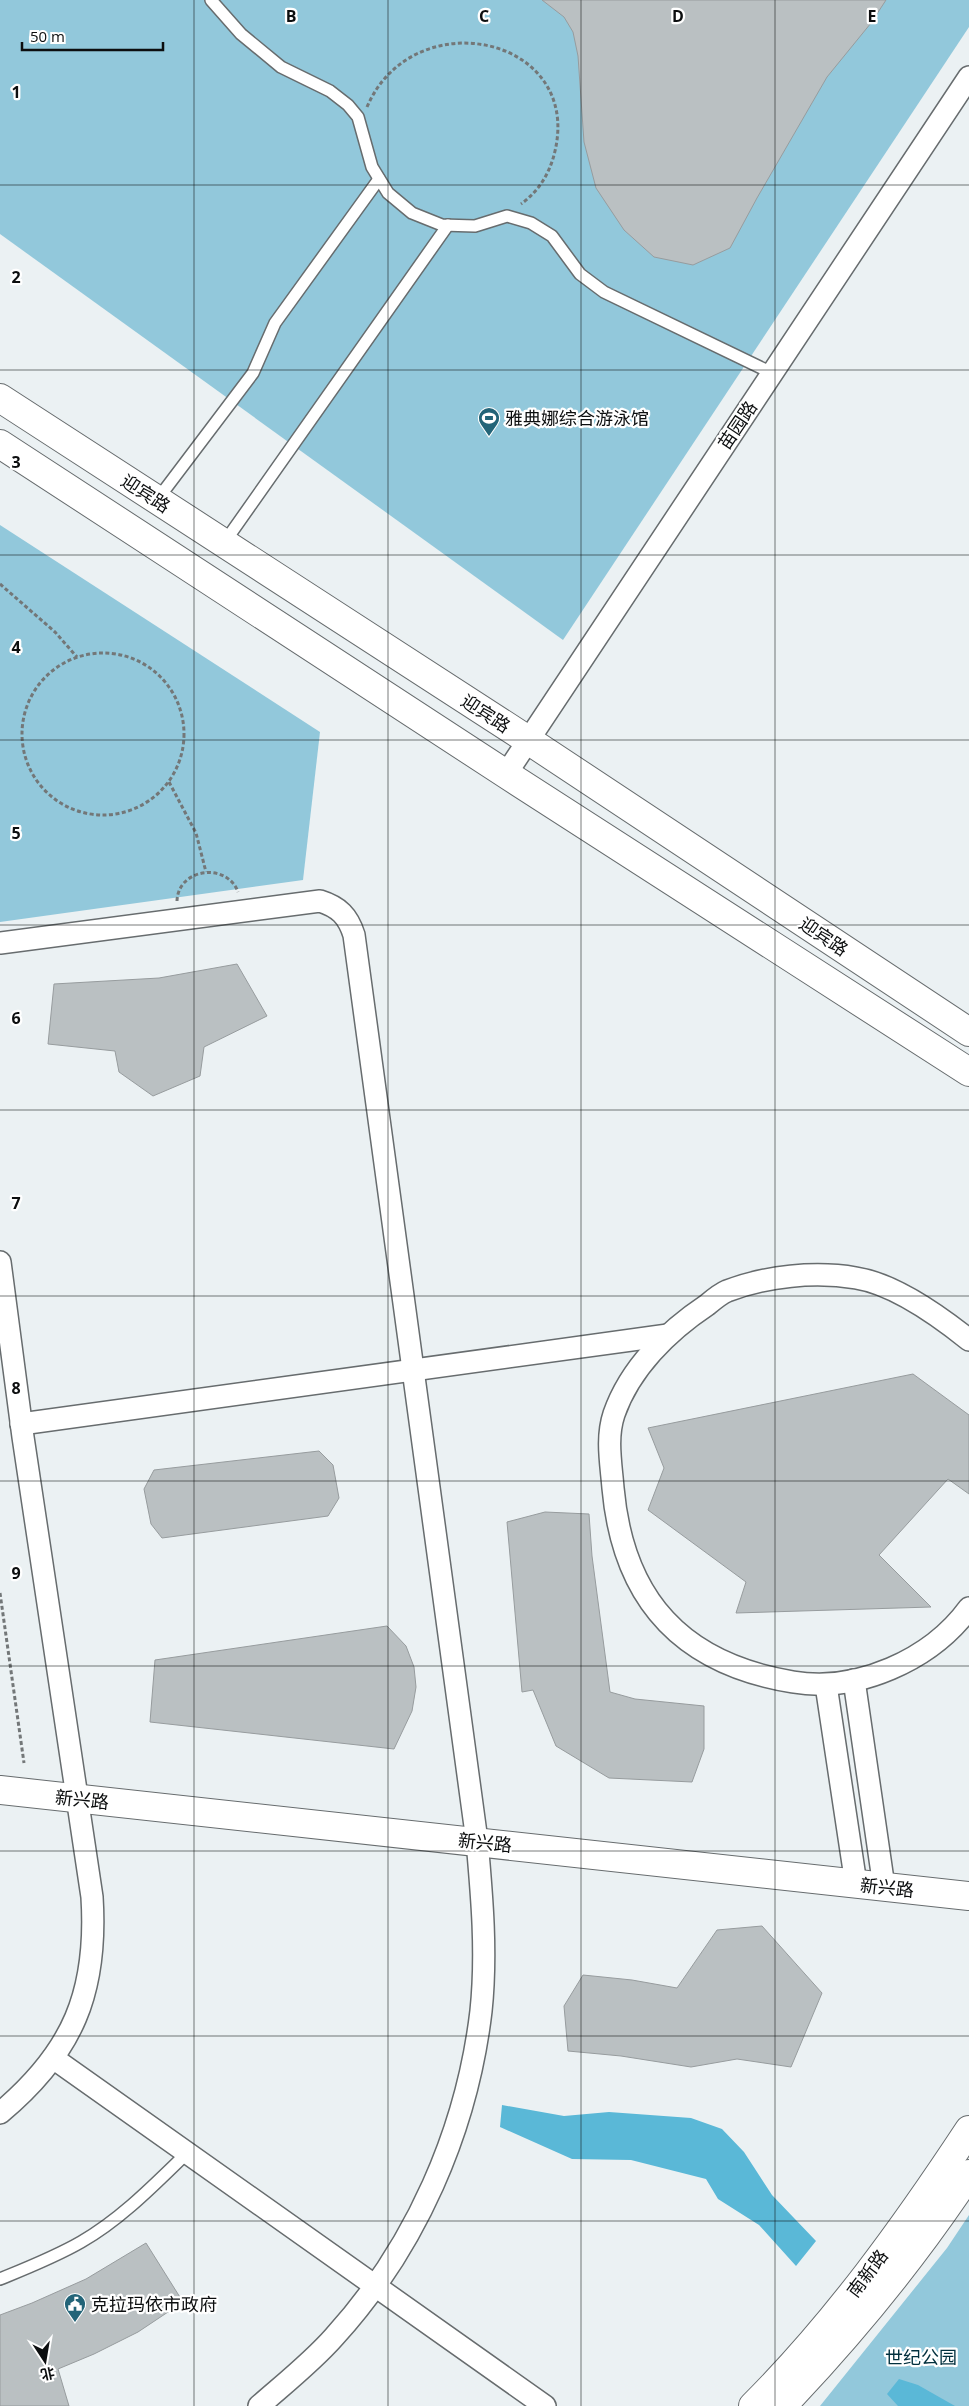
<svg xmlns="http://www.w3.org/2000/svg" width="969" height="2406" viewBox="0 0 969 2406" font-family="'Open Sans','Noto Sans SC',sans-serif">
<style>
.green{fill:#92c8db}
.water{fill:#5ab8d7}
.building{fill:#bac0c2;stroke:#979c9e}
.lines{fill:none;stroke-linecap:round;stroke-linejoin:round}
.lane-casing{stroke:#676c6e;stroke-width:14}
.street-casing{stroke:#676c6e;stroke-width:24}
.secondary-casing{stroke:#676c6e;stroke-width:30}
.path{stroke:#737778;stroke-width:3;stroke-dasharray:4 2.5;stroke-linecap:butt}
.lane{stroke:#fff;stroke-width:11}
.street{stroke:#fff;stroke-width:21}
.secondary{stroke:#fff;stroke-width:28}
.grid{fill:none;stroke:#0c0e0f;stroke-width:1;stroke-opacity:0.55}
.labels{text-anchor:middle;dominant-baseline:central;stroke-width:4.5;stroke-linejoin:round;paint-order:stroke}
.poi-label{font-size:18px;fill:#0c0e0f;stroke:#fff;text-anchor:start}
.street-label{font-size:18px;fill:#0c0e0f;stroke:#fff}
.park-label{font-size:18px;fill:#02303e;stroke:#fff}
.grid-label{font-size:16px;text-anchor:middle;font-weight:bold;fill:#0c0e0f;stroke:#fff;stroke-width:4.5;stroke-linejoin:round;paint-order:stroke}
</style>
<rect width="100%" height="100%" fill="#ebf1f3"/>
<g class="green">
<polygon points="0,0 969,0 969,27 563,640 0,234"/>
<polygon points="0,525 320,732 303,880 0,922"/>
<polygon points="969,2215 969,2406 820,2406 947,2248"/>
</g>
<g class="water">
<polygon points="502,2105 564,2116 609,2112 691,2118 722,2129 744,2152 772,2195 816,2241 796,2266 759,2225 718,2199 706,2179 631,2160 572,2159 500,2127"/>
<polygon points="899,2379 918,2385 955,2406 898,2406 887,2394"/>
</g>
<g class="building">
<polygon points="542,0 886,0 871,23 827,77 757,198 730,248 693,265 654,257 624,230 596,188 584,142 578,56 573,32 564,17"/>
<polygon points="237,964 267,1016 204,1047 200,1076 153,1096 119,1072 115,1051 48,1044 54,984 159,978"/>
<polygon points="913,1374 969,1415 969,1494 948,1479 879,1555 931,1607 736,1613 746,1582 648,1510 664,1468 648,1428"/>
<polygon points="319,1451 333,1465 339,1498 328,1516 162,1538 151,1524 144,1489 154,1470"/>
<polygon points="545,1512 589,1514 592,1556 610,1692 635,1699 704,1706 704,1749 692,1782 609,1778 556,1746 533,1690 522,1692 507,1522"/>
<polygon points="387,1626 406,1646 414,1667 416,1687 412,1711 394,1749 150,1722 155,1660"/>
<polygon points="762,1926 822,1993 791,2067 737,2059 691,2067 621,2056 568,2051 564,2006 583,1975 632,1980 677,1988 717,1930"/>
<polygon points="146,2243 183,2302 138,2332 94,2354 58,2369 69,2406 0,2406 0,2315 32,2303 86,2279"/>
</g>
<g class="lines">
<g class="lane-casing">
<g id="lane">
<polyline points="211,0 241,34 281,67 330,91 348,105 358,117 372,167 388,193 412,213 442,225 475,226 507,216 531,223 552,236 580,274 604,292 772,373"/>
<polyline points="157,500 253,373 275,323 379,179"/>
<polyline points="224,543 448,225"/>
<path d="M 0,2279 C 27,2268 55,2257 81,2242 C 121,2219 154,2185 187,2153"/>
</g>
</g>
<g class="street-casing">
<g id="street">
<polyline points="506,774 969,77"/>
<path d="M 0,943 L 320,901 C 339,907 348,916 354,935 L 477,1841 C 482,1897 487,1954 481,2011 C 467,2130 416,2247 334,2337 C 312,2362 284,2384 259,2406"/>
<path d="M 0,1262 L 23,1437 L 92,1897 C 98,1992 73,2052 0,2113"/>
<path d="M 969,1340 C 939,1316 894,1284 856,1278 C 815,1271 766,1276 727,1291 C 720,1294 713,1300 707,1305 C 668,1331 630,1368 614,1414 C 606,1438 611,1463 613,1488 C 623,1600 682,1664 793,1682 C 857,1693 931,1660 969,1608"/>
<polyline points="21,1424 668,1335"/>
<polyline points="854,1680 884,1887"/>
<polyline points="826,1685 856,1884"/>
<polyline points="53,2058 545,2406"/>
</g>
</g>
<g class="secondary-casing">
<g id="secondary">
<polyline points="0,398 528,740 969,1032"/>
<polyline points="0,444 506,774 969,1072"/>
<polyline points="0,1790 969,1896"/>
<path d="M 753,2406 C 836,2323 905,2227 969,2130"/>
<path d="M 782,2406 C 851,2334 914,2257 969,2174"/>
</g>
</g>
<g class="path">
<path d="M 367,107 C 413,0 582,36 555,151 C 550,173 539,191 521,204"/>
<polyline points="0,584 55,632 77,657"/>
<circle cx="103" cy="734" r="81"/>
<polyline points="169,782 196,833 206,872"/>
<path d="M 177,901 C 178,868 227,862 238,892"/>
<polyline points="0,1593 24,1763"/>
</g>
<use href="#lane" class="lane"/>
<use href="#street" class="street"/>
<use href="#secondary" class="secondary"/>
</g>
<path class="grid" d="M 194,0 L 194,2406M 388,0 L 388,2406M 581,0 L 581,2406M 775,0 L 775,2406M 0,185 L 969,185M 0,370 L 969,370M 0,555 L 969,555M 0,740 L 969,740M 0,925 L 969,925M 0,1110 L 969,1110M 0,1296 L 969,1296M 0,1481 L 969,1481M 0,1666 L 969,1666M 0,1851 L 969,1851M 0,2036 L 969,2036M 0,2221 L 969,2221"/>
<defs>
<g id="stadium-pin" transform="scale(1.125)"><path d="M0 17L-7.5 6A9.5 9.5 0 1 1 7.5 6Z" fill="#236478" stroke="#fff"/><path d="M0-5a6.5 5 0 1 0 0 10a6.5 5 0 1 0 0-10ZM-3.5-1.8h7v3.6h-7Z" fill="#fff"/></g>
<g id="civic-pin" transform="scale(1.125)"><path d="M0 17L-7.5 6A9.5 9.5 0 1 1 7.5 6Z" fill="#236478" stroke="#fff"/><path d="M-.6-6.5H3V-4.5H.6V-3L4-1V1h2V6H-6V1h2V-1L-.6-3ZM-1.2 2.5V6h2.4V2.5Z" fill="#fff"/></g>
</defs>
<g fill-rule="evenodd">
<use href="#stadium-pin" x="489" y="418"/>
<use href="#civic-pin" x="75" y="2304"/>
</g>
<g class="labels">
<g class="poi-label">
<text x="505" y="418">雅典娜综合游泳馆</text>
<text x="91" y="2304">克拉玛依市政府</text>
</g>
<g class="street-label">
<text transform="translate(737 425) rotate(-56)">苗园路</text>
<text transform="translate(146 493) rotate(33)">迎宾路</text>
<text transform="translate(486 713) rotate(33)">迎宾路</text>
<text transform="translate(824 936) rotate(34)">迎宾路</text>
<text transform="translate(82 1799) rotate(6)">新兴路</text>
<text transform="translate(485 1842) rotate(6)">新兴路</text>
<text transform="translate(887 1887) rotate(6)">新兴路</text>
<text transform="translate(867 2273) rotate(-53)">南新路</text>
</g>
<g class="park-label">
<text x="921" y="2357">世纪公园</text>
</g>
</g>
<g class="grid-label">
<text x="291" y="22">B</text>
<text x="484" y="22">C</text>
<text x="678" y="22">D</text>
<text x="872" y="22">E</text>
<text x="16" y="98">1</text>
<text x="16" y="283">2</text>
<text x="16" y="468">3</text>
<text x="16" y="653">4</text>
<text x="16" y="839">5</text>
<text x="16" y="1024">6</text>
<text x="16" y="1209">7</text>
<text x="16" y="1394">8</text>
<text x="16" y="1579">9</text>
</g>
<g transform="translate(45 2361) rotate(168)" stroke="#ffffff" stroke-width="4" paint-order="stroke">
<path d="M0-4L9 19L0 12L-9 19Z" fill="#0c0e0f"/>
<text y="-8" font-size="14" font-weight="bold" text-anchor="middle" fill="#0c0e0f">北</text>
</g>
<path d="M22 42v8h141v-8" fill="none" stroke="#0c0e0f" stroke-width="2.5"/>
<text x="30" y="42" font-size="15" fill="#0c0e0f" stroke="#ffffff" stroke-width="4" paint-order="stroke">50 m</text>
</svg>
